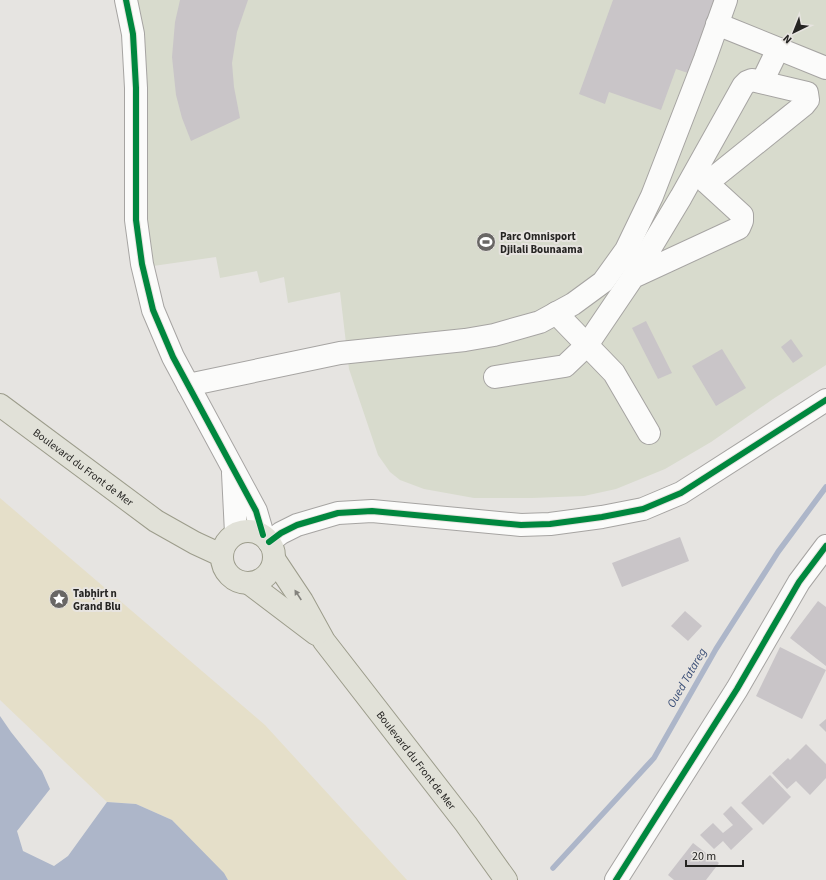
<svg xmlns="http://www.w3.org/2000/svg" width="826" height="880" viewBox="0 0 826 880" font-family="'Source Sans 3',sans-serif">
<style>
.green{fill:#d8dbcd}
.sand{fill:#e5dfc9}
.water{fill:#adb6c9}
.lines{fill:none;stroke-linecap:round;stroke-linejoin:round}
.stream{stroke:#adb6c9;stroke-width:5.5}
.building{fill:#c9c5c8}
.minor-casing{stroke:#a6a4a2;stroke-width:24}
.major-casing{stroke:#9c9c8b;stroke-width:24}
.minor{stroke:#fbfbfa;stroke-width:22}
.major{stroke:#e1e1d8;stroke-width:22}
.cycleway-casing{stroke:#e7e4e0;stroke-width:8}
.cycleway{stroke:#00873e;stroke-width:6}
.oneway{fill:#83827d}
.labels{text-anchor:middle;dominant-baseline:central;stroke-width:4;stroke-linejoin:round;paint-order:stroke}
.poi-label{font-size:11px;font-weight:bold;fill:#252422;stroke:#e7e4e0;text-anchor:start}
.street-label{font-size:11px;fill:#252422;stroke:#e7e4e0}
.water-label{font-size:12px;font-style:italic;fill:#384d76;stroke:#e7e4e0}
</style>
<rect width="100%" height="100%" fill="#e6e4e1"/>
<polygon class="green" points="135,0 826,0 826,365 773,399 711,442 665,469 616,489 584,496 532,498 474,498 424,489 400,480 390,472 378,455 349,369 340,292 288,303 284,277 260,283 257,271 220,278 216,257 153,266 141,227"/>
<polygon class="sand" points="0,498 265,725 407,880 228,880 223,873 172,820 136,804 107,802 0,700"/>
<polygon class="water" points="0,716 11,732 42,771 50,789 17,831 23,851 54,866 68,856 107,802 136,804 172,820 224,873 228,880 0,880"/>
<g class="lines">
<polyline class="stream" points="553,868 654,758 716,649 778,552 826,487"/>
</g>
<g class="building">
<polygon points="180,0 248,0 237,32 232,63 234,87 240,118 191,141 182,118 176,95 172,57 175,22"/>
<polygon points="613,0 724,0 697,76 676,69 661,110 609,92 605,104 579,94"/>
<polygon points="646,321 672,373 658,379 632,328"/>
<polygon points="791,339 803,356 793,363 781,347"/>
<polygon points="722,349 746,388 716,406 692,366"/>
<polygon points="680,537 689,561 622,587 612,563"/>
<polygon points="818,601 826,607 826,666 790,638"/>
<polygon points="685,611 702,626 688,641 671,626"/>
<polygon points="780,647 826,670 802,719 756,696"/>
<polygon points="826,719 826,732 819,725"/>
<polygon points="806,744 826,764 826,778 810,795 796,781 787,789 772,773 788,758 790,760"/>
<polygon points="770,775 791,797 763,825 741,803"/>
<polygon points="731,806 753,829 731,850 723,841 714,849 700,835 713,823 723,833 733,825 723,814"/>
<polygon points="693,843 719,863 706,880 674,880 668,875"/>
</g>
<g class="lines">
<g class="minor-casing">
<g id="minor">
<polyline points="126,0 133,34 136,88 136,220 142,264 153,310 173,357 256,511 263,535"/>
<polyline points="717,24 826,68"/>
<polyline points="762,82 778,49"/>
<polyline points="556,313 614,373 649,433"/>
<polyline points="495,377 565,366 587,345 633,277 681,197 743,86 747,82 752,80 807,93 808,100 804,105 707,183 742,215 742,221 739,228 633,277"/>
<polyline points="188,385 340,353 465,340 494,335 540,322 573,304 603,282 626,250 652,196 705,59 726,0"/>
<polyline points="233,473 236,533"/>
<polyline points="269,542 281,533 297,525 338,513 372,511 521,525 550,524 602,517 643,509 681,493 826,400"/>
<polyline points="616,880 737,689 799,582 826,546"/>
</g>
</g>
<g class="major-casing">
<g id="major">
<path id="s1" d="M 0,405 L 156,521 L 195,543 L 221,555"/>
<circle cx="248" cy="557" r="26"/>
<path id="s2" d="M 274,559 L 302,601 L 324,641 L 466,824 L 506,880"/>
<polyline points="250,584 316,634"/>
</g>
</g>
<use href="#minor" class="minor"/>
<use href="#major" class="major"/>
<g class="cycleway-casing">
<g id="cycleway">
<polyline points="126,0 133,34 136,88 136,220 142,264 153,310 173,357 256,511 263,535"/>
<polyline points="269,542 281,533 297,525 338,513 372,511 521,525 550,524 602,517 643,509 681,493 826,400"/>
<polyline points="616,880 737,689 799,582 826,546"/>
</g>
</g>
<use href="#cycleway" class="cycleway"/>
</g>
<defs><path id="oneway-solid" d="M-6-.8H1V-3.2L6.5 0L1 3.2V.8H-6Z"/></defs>
<use class="oneway" href="#oneway-solid" transform="translate(298 595) rotate(-123)"/>
<defs>
<g id="stadium-disc" transform="scale(1)"><circle r="9.5" fill="#696765" stroke="#e7e4e0"/><path d="M0-5a6.5 5 0 1 0 0 10a6.5 5 0 1 0 0-10ZM-3.5-1.8h7v3.6h-7Z" fill="#fff"/></g>
<g id="sight-disc" transform="scale(1)"><circle r="9.5" fill="#696765" stroke="#e7e4e0"/><path d="M0-6L1.8-2.2L6-1.7L2.9 1.2L3.7 5.4L0 3.3L-3.7 5.4L-2.9 1.2L-6-1.7L-1.8-2.2Z" fill="#fff"/></g>
</defs>
<g fill-rule="evenodd">
<use href="#stadium-disc" x="486" y="242"/>
<use href="#sight-disc" x="59" y="599"/>
</g>
<g class="labels">
<g class="poi-label">
<text x="500" y="236">Parc Omnisport<tspan x="500" dy="13">Djilali Bounaama</tspan></text>
<text x="73" y="593">Tabḥirt n<tspan x="73" dy="13">Grand Blu</tspan></text>
</g>
<g class="street-label">
<text stroke="none"><textPath href="#s1" startOffset="104">Boulevard du Front de Mer</textPath></text>
<text stroke="none"><textPath href="#s2" startOffset="247">Boulevard du Front de Mer</textPath></text>
</g>
<g class="water-label">
<text transform="translate(687 678) rotate(-60)">Oued Tatareg</text>
</g>
</g>
<g transform="translate(794 32) rotate(223)" stroke="#e7e4e0" stroke-width="3" paint-order="stroke">
<path d="M0-3L7 15L0 10L-7 15Z" fill="#252422"/>
<text y="-6" font-size="11" font-weight="bold" text-anchor="middle" fill="#252422">N</text>
</g>
<path d="M686 860v6h57v-6" fill="none" stroke="#252422" stroke-width="2"/>
<text x="692" y="860" font-size="12" fill="#252422" stroke="#e7e4e0" stroke-width="3" paint-order="stroke">20 m</text>
</svg>
